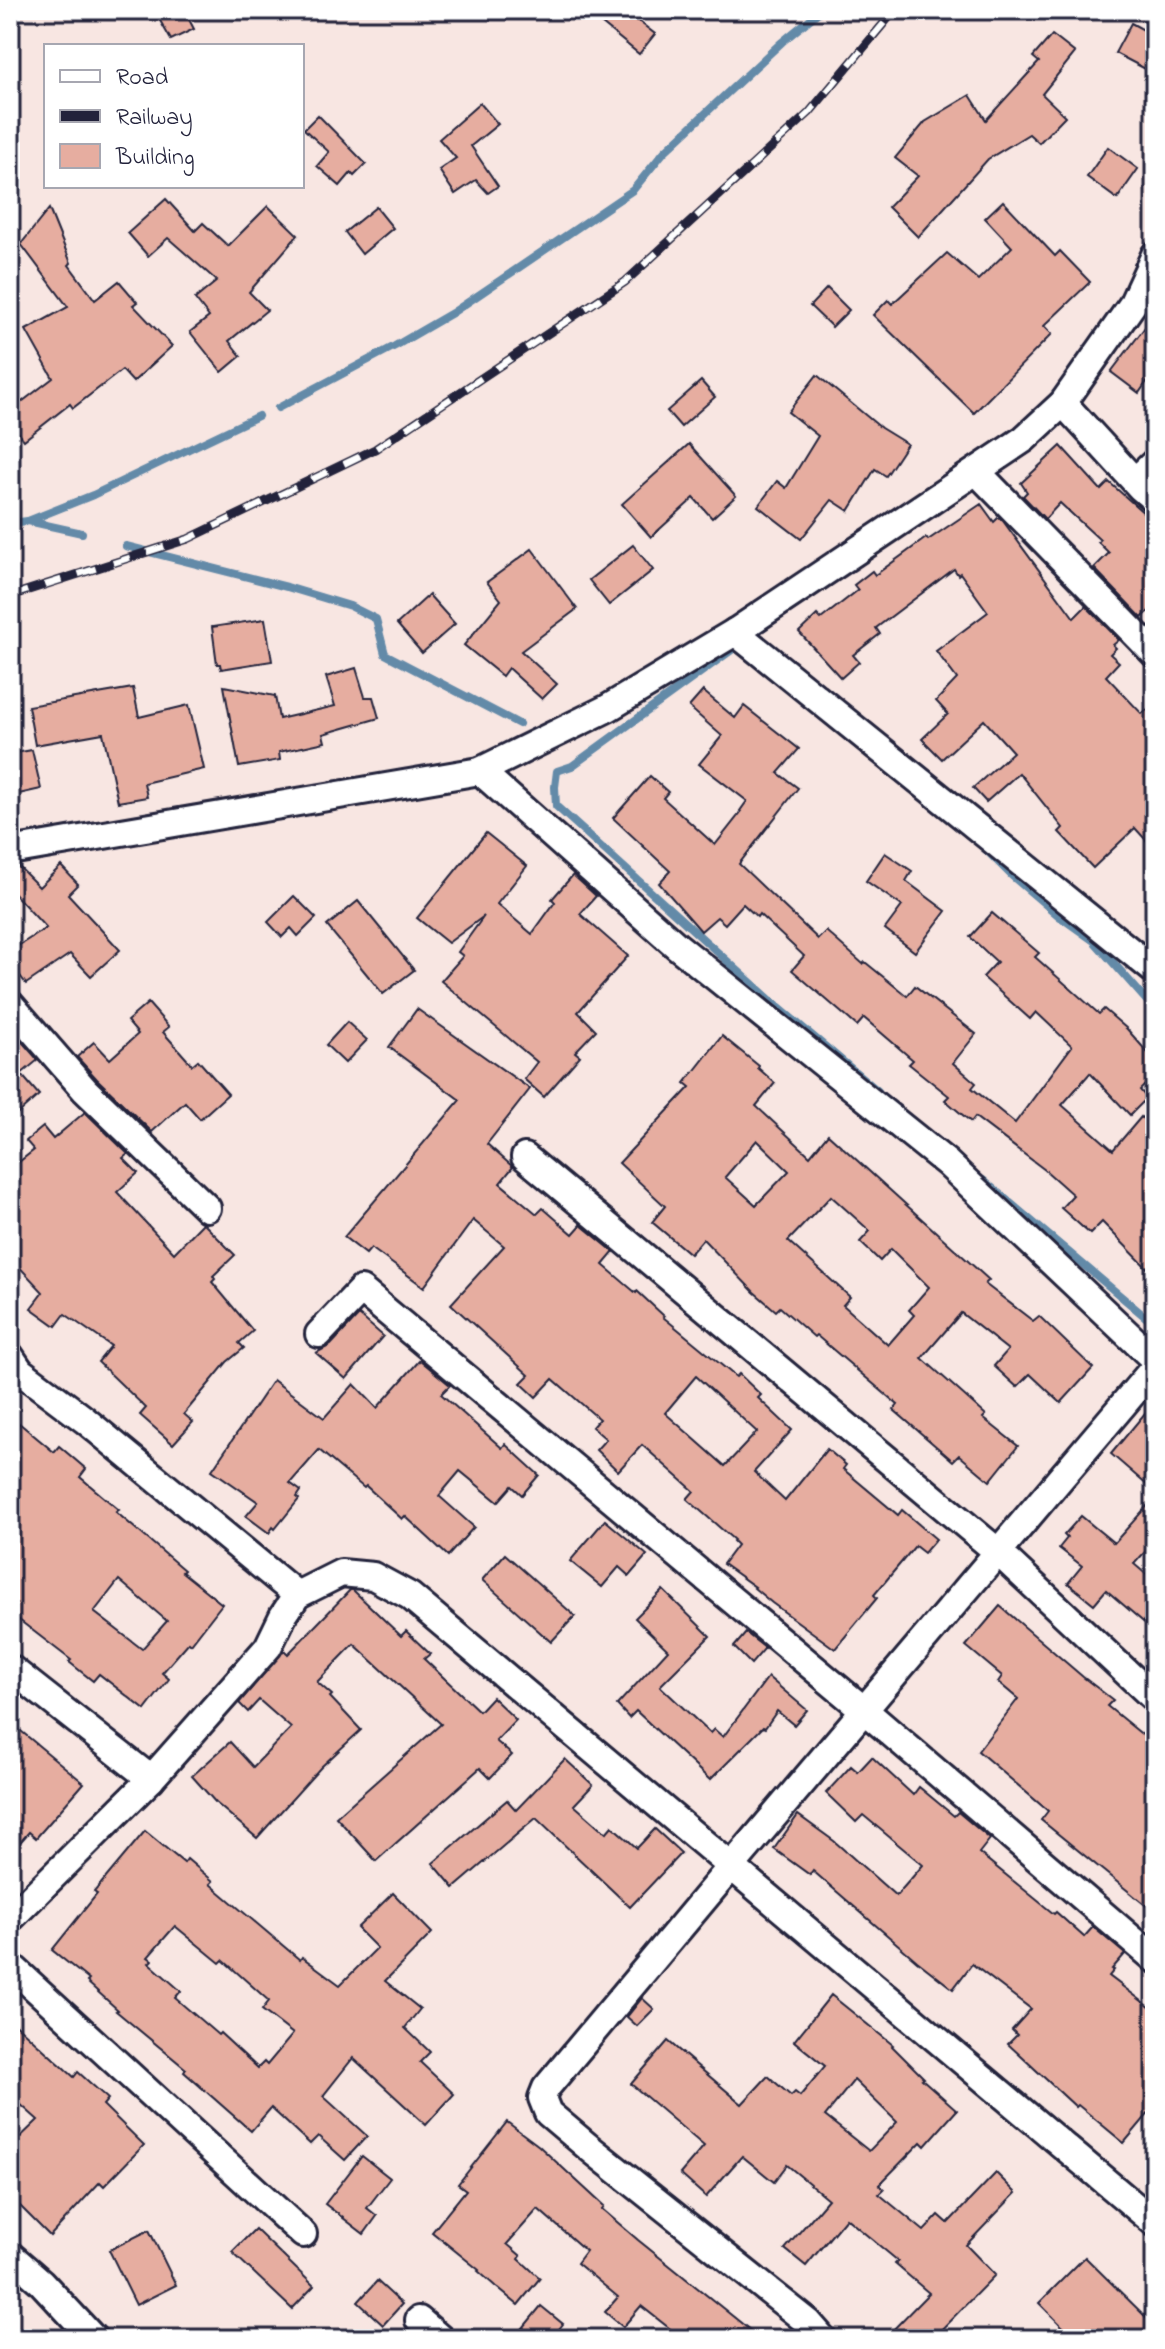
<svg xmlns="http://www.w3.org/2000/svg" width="1165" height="2349" viewBox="0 0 1165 2349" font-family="'Indie Flower',sans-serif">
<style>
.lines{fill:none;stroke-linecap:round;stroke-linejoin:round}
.stream{stroke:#638aa8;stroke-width:8}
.building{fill:#e6ada0;stroke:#22223b;stroke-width:2;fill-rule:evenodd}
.minor-casing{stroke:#22223b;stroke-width:32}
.minor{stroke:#fff;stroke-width:26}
.rail-casing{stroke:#22223b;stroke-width:9}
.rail{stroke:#fff;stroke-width:6;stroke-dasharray:18;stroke-linecap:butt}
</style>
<rect width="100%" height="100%" fill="#f8e6e2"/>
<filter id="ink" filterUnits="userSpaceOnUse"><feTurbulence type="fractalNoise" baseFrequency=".0125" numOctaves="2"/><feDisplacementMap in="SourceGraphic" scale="16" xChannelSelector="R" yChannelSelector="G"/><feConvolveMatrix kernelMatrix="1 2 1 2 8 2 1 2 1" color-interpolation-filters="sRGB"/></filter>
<g filter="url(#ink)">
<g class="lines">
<g class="stream">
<polyline points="278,408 395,346 452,313 633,190 664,152 782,42 821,10"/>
<polyline points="28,521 93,495 258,416"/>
<polyline points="10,523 28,521 82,533"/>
<polyline points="126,546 287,587 350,606 376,619 385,654 519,724"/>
<polyline points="742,646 740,644 572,766 557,771 555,787 556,806 777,1006 878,1091"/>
<polyline points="985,849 1012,876 1059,916 1094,941 1155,1010"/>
<polyline points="983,1180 1155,1325"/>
</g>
</g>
<g class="building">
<polygon points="154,10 184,10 194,29 171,40"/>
<polygon points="585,10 624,10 655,34 639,54"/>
<polygon points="1131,23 1155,36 1155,74 1115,53"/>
<polygon points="1052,35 1075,53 1042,94 1065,116 1039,143 1029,134 988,159 918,237 888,207 918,176 895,158 925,122 970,95 986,120 1039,62 1033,57"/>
<polygon points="480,103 498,124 471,146 498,186 488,193 476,180 455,194 439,170 456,158 439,139"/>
<polygon points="318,115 366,164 354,176 351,173 340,186 317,166 329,152 304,129"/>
<polygon points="1108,147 1138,169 1117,199 1087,177"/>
<polygon points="166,199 195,231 203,223 228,246 268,206 298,235 249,292 267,310 229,341 241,356 222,372 190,332 209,317 195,299 217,281 168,238 148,256 128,233"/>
<polygon points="1003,201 1055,256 1060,251 1090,282 1044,326 1052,334 974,413 873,315 888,300 892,304 947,253 978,280 1012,247 985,218"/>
<polygon points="376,207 393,228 362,254 345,232"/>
<polygon points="49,209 71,263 69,265 95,300 119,281 137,302 133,305 172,346 133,382 122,370 73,408 70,404 24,440 10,421 10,411 53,378 26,330 68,307 21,244"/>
<polygon points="827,288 849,310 832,327 810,306"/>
<polygon points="1155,314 1155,370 1139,393 1111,372"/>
<polygon points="817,375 881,428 907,444 886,476 875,469 849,511 832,500 801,539 758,506 777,481 786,488 818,436 788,412"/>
<polygon points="701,381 715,397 681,427 667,411"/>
<polygon points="689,444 736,496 712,518 694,498 651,537 622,504"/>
<polygon points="1061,446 1101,490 1109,482 1155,523 1155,605 1142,618 1094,568 1109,553 1098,542 1100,540 1060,503 1045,519 1023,496 1027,492 1021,483"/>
<polygon points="981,504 994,522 999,517 1003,521 1074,618 1086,606 1119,640 1113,645 1116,648 1110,654 1119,662 1106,676 1142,714 1155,703 1155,850 1135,828 1093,868 1059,832 1063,828 1019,773 986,802 973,788 1013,752 984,720 942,759 922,739 948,714 936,701 957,679 936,651 988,612 960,573 958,575 954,569 876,628 880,634 853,655 859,662 841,678 799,632 817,615 821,619 858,590 854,585 872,571 875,575 926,538 928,540"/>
<polygon points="633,545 653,570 609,605 589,580"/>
<polygon points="532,549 577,609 521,651 557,684 542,699 508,668 502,676 464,645 501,600 487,582"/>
<polygon points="429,595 455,624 422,653 397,624"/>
<polygon points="265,619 272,661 221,669 220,664 217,664 212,627"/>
<polygon points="356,668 365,697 373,697 379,718 323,734 325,742 279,752 280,760 239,767 224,686 275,696 279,719 335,706 326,677"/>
<polygon points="133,688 139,717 189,705 204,769 144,783 147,797 118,802 103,733 35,745 28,706"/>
<polygon points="703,691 735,718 744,706 799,749 778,773 798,788 739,864 818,939 826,931 863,964 865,962 907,996 915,986 976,1034 953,1063 976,1083 972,1088 1015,1123 1072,1046 1036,1012 1030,1019 983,977 997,962 970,937 992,913 1039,953 1035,957 1099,1014 1104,1009 1127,1029 1155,1061 1155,1075 1140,1090 1147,1098 1130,1115 1090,1073 1062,1105 1113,1150 1141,1117 1155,1129 1155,1276 1102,1222 1090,1234 1061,1208 1073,1195 1045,1170 975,1117 971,1122 945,1100 949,1096 909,1064 913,1060 864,1018 857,1026 792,970 804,956 759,914 757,917 743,904 725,924 717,917 701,931 659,883 670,871 613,818 650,776 668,792 663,798 715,845 741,812 740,811 747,801 699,764 722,736 689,707"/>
<polygon points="32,750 41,789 10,796 10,754"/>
<polygon points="486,833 527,866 497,904 532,934 555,902 552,899 573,875 596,896 580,914 628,956 578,1012 596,1030 575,1052 580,1056 544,1097 524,1079 537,1062 441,981 463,956 458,952 484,916 448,943 417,918"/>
<polygon points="885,853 912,871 906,881 946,911 915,952 885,929 902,906 866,881"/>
<polygon points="18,866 39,887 61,866 78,884 68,894 120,950 91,976 70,954 26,984 10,962 10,951 46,928 10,889 10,867"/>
<polygon points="294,896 316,918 298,936 291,928 282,937 268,922"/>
<polygon points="358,901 414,970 383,994 327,926"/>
<polygon points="148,1003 169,1027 163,1032 192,1065 198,1060 228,1094 200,1119 185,1102 152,1132 97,1079 77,1057 94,1042 110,1059 138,1034 127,1021"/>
<path d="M 417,1009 L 530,1089 L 487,1144 L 513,1167 L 500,1183 L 537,1214 L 543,1208 L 573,1234 L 581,1225 L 614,1252 L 603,1265 L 636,1293 L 637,1291 L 664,1316 L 663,1317 L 736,1377 L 739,1374 L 761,1395 L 758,1398 L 792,1430 L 754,1472 L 785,1501 L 827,1449 L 846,1465 L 843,1469 L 898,1515 L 902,1510 L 936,1539 L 924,1553 L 915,1546 L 874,1595 L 877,1598 L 835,1649 L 772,1603 L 754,1588 L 755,1587 L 723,1564 L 737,1545 L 733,1541 L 734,1540 L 687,1499 L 694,1491 L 642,1445 L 618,1471 L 596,1450 L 606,1439 L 592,1427 L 599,1419 L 553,1379 L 536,1397 L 521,1383 L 529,1375 L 451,1304 L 504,1246 L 473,1220 L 424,1287 L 371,1248 L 366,1254 L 344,1237 L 460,1100 L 389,1047 ZM 696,1376 L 757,1432 L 725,1466 L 665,1413 Z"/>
<polygon points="347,1022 367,1040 345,1063 326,1045"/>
<polygon points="10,1028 38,1060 21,1074 39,1095 10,1121"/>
<path d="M 722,1036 L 759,1066 L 758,1068 L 775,1083 L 756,1106 L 810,1156 L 828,1134 L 989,1280 L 985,1284 L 1033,1321 L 1039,1316 L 1093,1368 L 1061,1403 L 1030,1374 L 1017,1387 L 994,1366 L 1008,1350 L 961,1313 L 922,1358 L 986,1415 L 983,1418 L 1018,1446 L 990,1481 L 959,1455 L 953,1461 L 894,1410 L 898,1405 L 816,1335 L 814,1337 L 780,1307 L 776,1311 L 754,1292 L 703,1239 L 690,1254 L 652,1222 L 665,1206 L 619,1163 L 690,1087 L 685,1083 ZM 757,1140 L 789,1171 L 756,1205 L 725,1177 ZM 831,1196 L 870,1231 L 860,1242 L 880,1261 L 891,1249 L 929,1287 L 909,1310 L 914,1315 L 888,1345 L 843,1305 L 850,1297 L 788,1241 Z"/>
<polygon points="85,1112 128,1154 123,1158 138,1173 117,1192 174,1253 203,1223 235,1255 213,1276 215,1279 212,1282 253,1331 239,1343 244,1348 227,1362 184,1414 193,1422 173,1444 140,1415 146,1408 98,1362 111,1346 65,1314 56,1326 31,1308 43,1292 10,1257 10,1169 34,1150 26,1141 43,1127 53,1139"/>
<polygon points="359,1315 383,1336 346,1379 316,1353 331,1345"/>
<polygon points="420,1360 450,1385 441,1394 502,1448 505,1444 539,1475 522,1495 512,1486 498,1502 460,1471 439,1496 474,1527 448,1556 405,1516 402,1519 366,1486 364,1488 319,1450 290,1483 301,1491 297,1497 299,1499 275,1529 273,1527 269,1533 246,1516 258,1502 212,1470 273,1380 324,1418 354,1384 377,1408"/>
<polygon points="1155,1401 1155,1492 1111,1454"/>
<path d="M 19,1423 L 54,1452 L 59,1446 L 86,1469 L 80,1477 L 119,1510 L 116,1512 L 184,1570 L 182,1572 L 222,1604 L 191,1644 L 189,1642 L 162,1673 L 169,1679 L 145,1710 L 99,1674 L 93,1681 L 69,1662 L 71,1660 L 10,1613 L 10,1434 ZM 119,1580 L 167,1621 L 142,1649 L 94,1612 Z"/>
<polygon points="1155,1497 1155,1541 1134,1564 1155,1582 1155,1632 1106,1590 1094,1604 1068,1583 1082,1566 1059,1548 1067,1538 1064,1535 1081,1516 1114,1543"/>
<polygon points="605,1520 647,1555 629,1576 619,1567 602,1587 570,1561"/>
<polygon points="505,1554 575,1616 551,1642 482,1580"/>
<polygon points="350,1590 353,1590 401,1636 406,1631 430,1654 424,1659 479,1711 492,1697 516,1720 496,1741 512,1755 490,1778 480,1768 376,1861 336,1817 441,1724 354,1644 317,1682 332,1695 330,1697 361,1730 321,1767 257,1838 216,1803 192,1776 230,1742 253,1767 291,1728 259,1700 248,1712 239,1703 284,1650 288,1654"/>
<polygon points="663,1590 710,1636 660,1686 710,1733 714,1729 723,1737 768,1677 807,1710 794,1725 777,1711 765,1728 763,1727 710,1780 636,1711 629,1718 617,1705 668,1650 635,1618"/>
<polygon points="1000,1606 1083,1677 1113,1700 1107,1706 1155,1745 1155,1913 1041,1820 1048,1811 978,1751 1018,1699 998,1682 1002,1676 966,1646"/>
<polygon points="746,1633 765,1648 751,1664 734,1647"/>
<polygon points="10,1722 84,1783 36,1838 29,1832 10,1854"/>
<polygon points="872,1757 913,1795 919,1787 954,1816 958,1812 990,1839 979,1853 1054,1914 1056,1912 1084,1937 1093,1927 1125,1954 1112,1969 1114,1970 1109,1976 1155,2011 1155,2106 1124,2143 1078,2105 1076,2107 1008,2044 1017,2035 1012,2030 1031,2009 972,1964 953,1989 917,1961 813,1871 810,1875 774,1849 798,1815 834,1841 896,1896 923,1865 863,1815 856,1822 826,1793 851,1766 858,1772"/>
<polygon points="565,1759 593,1785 574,1805 606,1833 612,1826 637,1848 655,1829 681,1853 630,1907 536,1818 454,1888 433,1863 507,1800 516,1810"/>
<path d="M 145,1831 L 184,1863 L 187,1859 L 213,1881 L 210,1884 L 300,1960 L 302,1957 L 340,1985 L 377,1948 L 357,1928 L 393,1893 L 432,1933 L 385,1981 L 420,2009 L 405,2028 L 430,2052 L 420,2062 L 454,2094 L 426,2125 L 353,2058 L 323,2096 L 367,2136 L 345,2160 L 318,2136 L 310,2144 L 271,2108 L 251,2131 L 184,2072 L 186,2069 L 116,2011 L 118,2010 L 87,1982 L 89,1980 L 52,1950 L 97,1894 L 94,1892 ZM 175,1926 L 220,1963 L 223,1960 L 269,2001 L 262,2010 L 293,2034 L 267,2065 L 264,2062 L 258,2068 L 220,2033 L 218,2035 L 175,1998 L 181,1991 L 149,1963 L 152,1960 L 148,1957 Z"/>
<path d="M 831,1995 L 893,2045 L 892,2046 L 924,2078 L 922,2079 L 957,2110 L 925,2146 L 921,2142 L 879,2185 L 884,2189 L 879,2194 L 924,2231 L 939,2215 L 948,2223 L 996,2173 L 1016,2193 L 966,2245 L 995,2275 L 932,2339 L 884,2339 L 929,2293 L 895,2264 L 898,2261 L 846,2218 L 806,2266 L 785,2249 L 828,2199 L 787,2165 L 774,2182 L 742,2156 L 706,2197 L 680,2174 L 704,2146 L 631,2084 L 668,2041 L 742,2104 L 768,2076 L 791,2096 L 795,2092 L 800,2096 L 825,2066 L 794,2041 ZM 854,2080 L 897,2122 L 869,2151 L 825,2116 Z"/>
<polygon points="642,1998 654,2009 637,2026 627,2017"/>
<polygon points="10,2019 74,2077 78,2072 108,2099 103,2105 144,2145 104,2186 100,2182 50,2236 10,2196 10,2147 38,2120 10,2095"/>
<polygon points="507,2122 539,2146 604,2206 602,2209 638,2240 761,2339 683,2339 641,2306 623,2327 605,2312 618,2297 577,2263 586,2251 538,2209 507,2244 521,2256 519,2259 540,2278 518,2305 495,2286 478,2271 479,2270 432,2232 466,2190 458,2184"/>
<polygon points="362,2156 390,2178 367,2208 377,2216 364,2234 325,2204"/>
<polygon points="255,2229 314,2286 292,2309 232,2252"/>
<polygon points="149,2230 176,2285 136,2305 109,2250"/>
<polygon points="1085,2257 1155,2326 1155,2339 1075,2339 1039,2303"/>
<polygon points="377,2281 402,2304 383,2325 358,2302"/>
<polygon points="541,2306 563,2324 551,2339 514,2339"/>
</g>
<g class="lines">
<g class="minor-casing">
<g id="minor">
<polyline points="1063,403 1141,488 1155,500"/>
<polyline points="977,472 1155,654"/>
<polyline points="1135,481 1155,462"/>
<polyline points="735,632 1155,971"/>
<polyline points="480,771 677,946 947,1163 1155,1360"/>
<polyline points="10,851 480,771 608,708 735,632 1024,439 1063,403 1132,305 1155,255"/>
<polyline points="10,1004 85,1090 207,1208"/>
<polyline points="525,1157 998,1552 1155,1699"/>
<polyline points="319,1334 361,1290 864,1710 1155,1959"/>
<polyline points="10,1356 20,1371 85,1420 297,1595"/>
<polyline points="10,1668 151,1779"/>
<path d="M 10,1919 L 151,1779 L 268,1647 L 283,1616 L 297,1595 L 341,1573 L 373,1576 L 410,1596 C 658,1806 907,2013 1155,2223"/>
<polyline points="10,1965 303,2234"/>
<polyline points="10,2255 41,2282 94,2339"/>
<polyline points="419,2320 441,2339"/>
<polyline points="823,2339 809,2323 587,2146 548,2113 542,2098 546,2088 730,1868 1155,1367"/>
</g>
</g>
<use href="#minor" class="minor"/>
<g class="rail-casing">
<polyline id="rail" points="10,596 188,539 375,449 625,282 809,113 895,10"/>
</g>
<use href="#rail" class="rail"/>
</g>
</g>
<rect width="1165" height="2349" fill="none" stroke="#fff" stroke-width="40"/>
<rect x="20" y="20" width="1125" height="2309" fill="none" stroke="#22223b" stroke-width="3" filter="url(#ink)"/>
<rect x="44" y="44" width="260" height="144" fill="#ffffff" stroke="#a7a7b1" stroke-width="2"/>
<rect x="60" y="70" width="40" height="12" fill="#ffffff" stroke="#a7a7b1" stroke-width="2"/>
<text x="116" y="84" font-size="24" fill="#22223b">Road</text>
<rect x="60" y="110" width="40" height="12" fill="#22223b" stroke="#a7a7b1" stroke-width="2"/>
<text x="116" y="124" font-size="24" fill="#22223b">Railway</text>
<rect x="60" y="144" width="40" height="24" fill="#e6ada0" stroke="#a7a7b1" stroke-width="2"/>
<text x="116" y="164" font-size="24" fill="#22223b">Building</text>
</svg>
